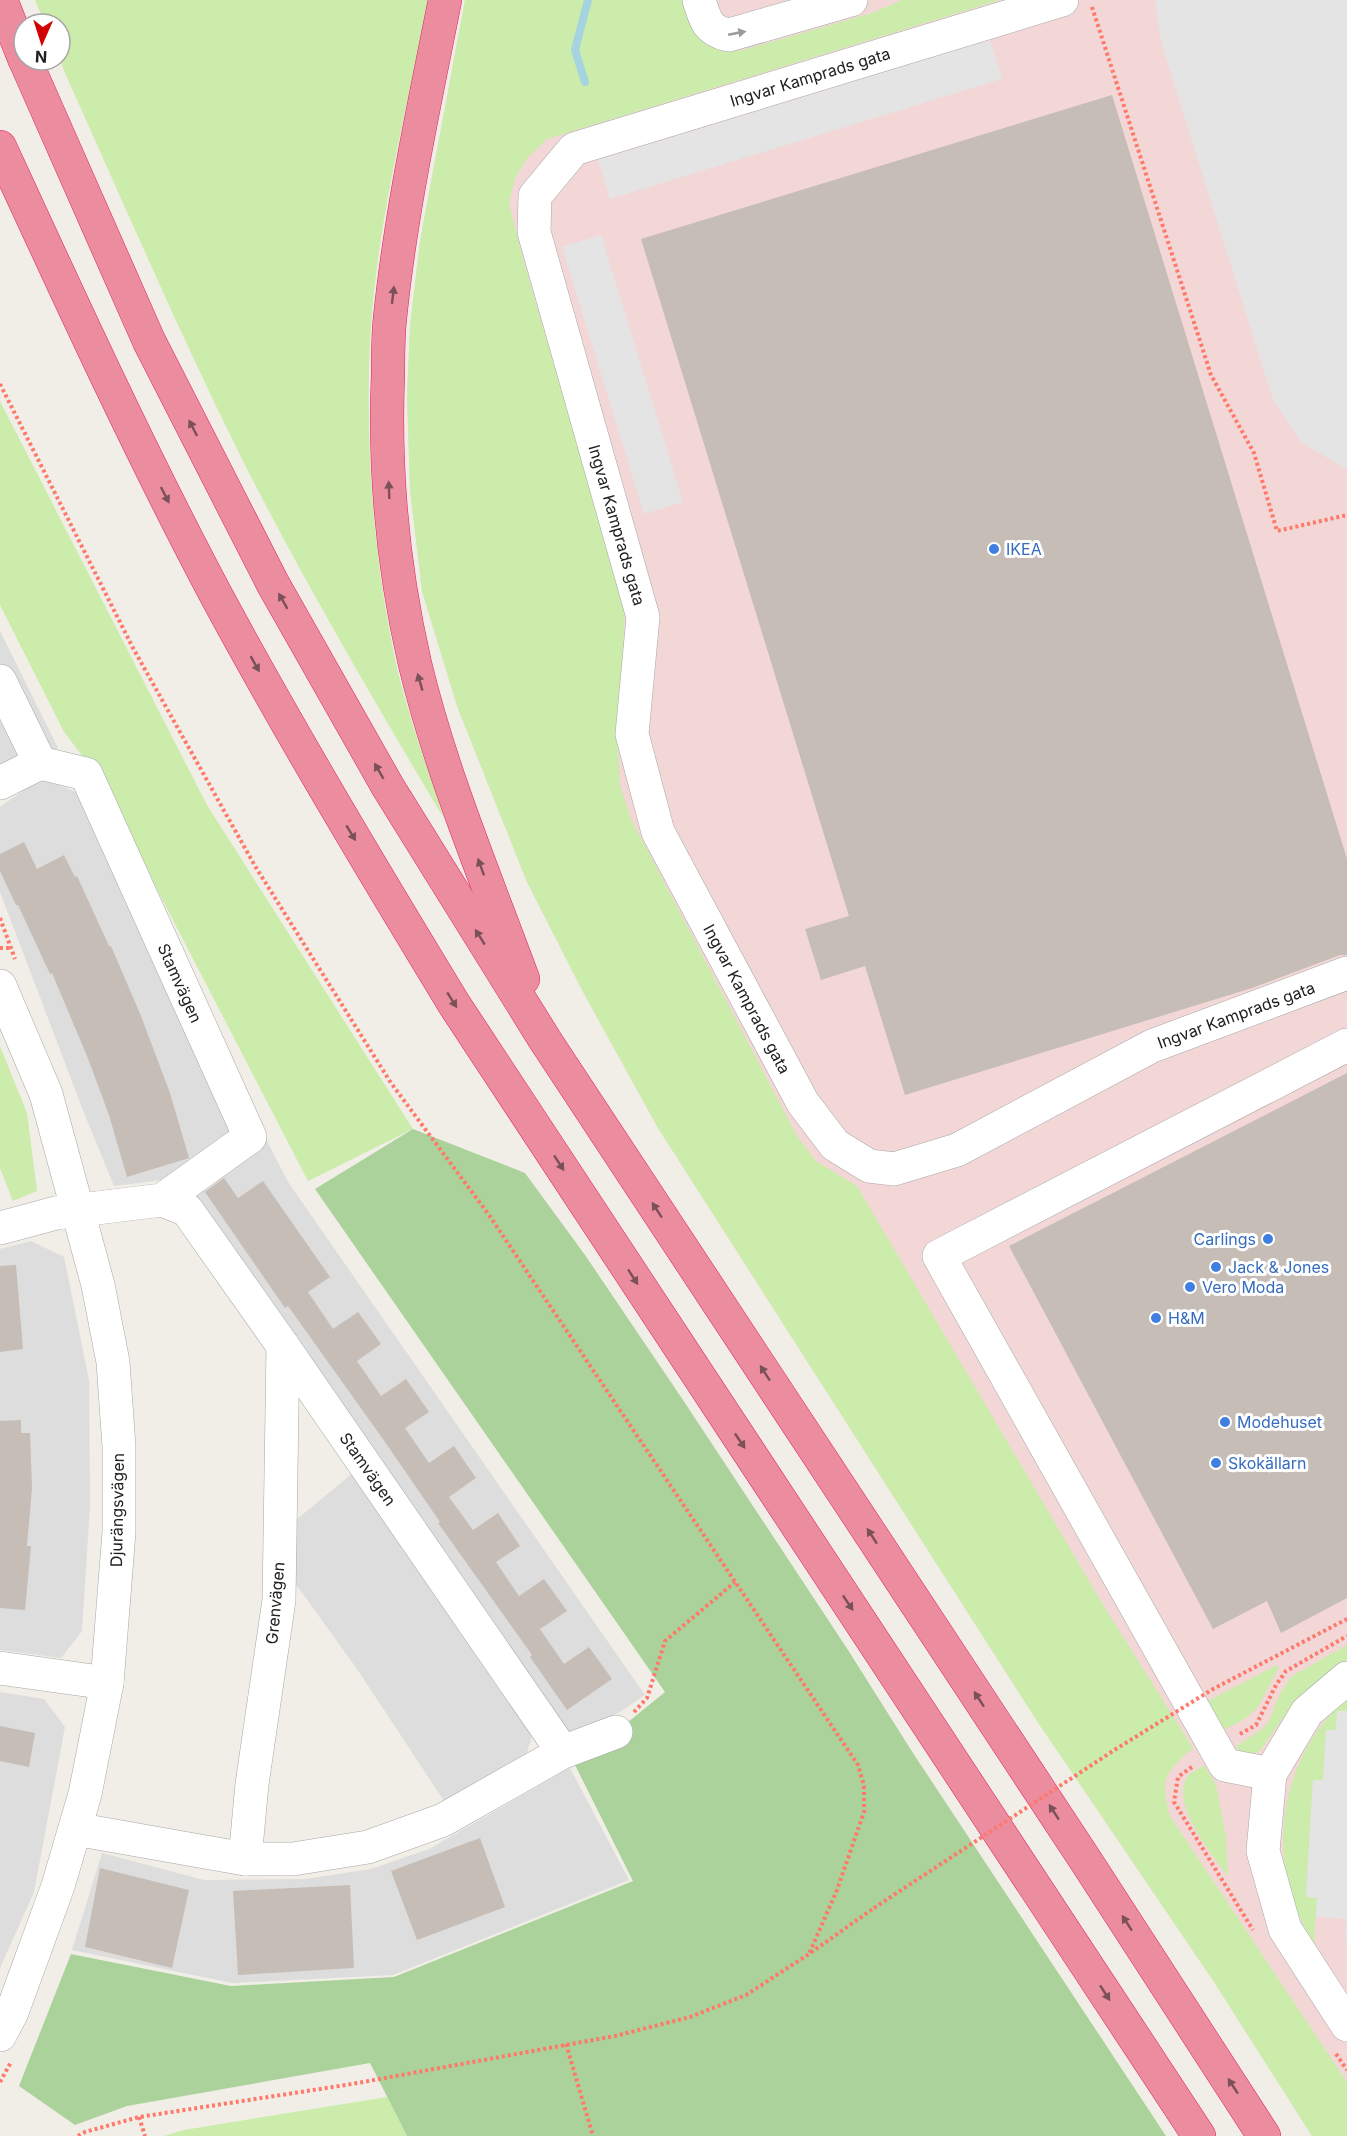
<svg xmlns="http://www.w3.org/2000/svg" width="1347" height="2136" viewBox="0 0 1347 2136" font-family="Inter,sans-serif">
<style>
.residential{fill:#dedddd}
.commercial{fill:#f2d7d6}
.grass{fill:#ccecab}
.forest{fill:#abd29a}
.parking{fill:#e4e4e4}
.lines{fill:none;stroke-linecap:round;stroke-linejoin:round}
.stream{stroke:#a6d3e0;stroke-width:8}
.building{fill:#c6bdb6}
.minor-casing{stroke:#a7a7a7;stroke-width:34}
.highway-casing{stroke:#e22165;stroke-width:34}
.path{stroke:#ff786a;stroke-width:4;stroke-dasharray:3 3;stroke-linecap:butt}
.minor{stroke:#fff;stroke-width:33}
.highway{stroke:#eb8c9f;stroke-width:33}
.path-bridge{stroke:#ff786a;stroke-width:4;stroke-dasharray:3 3;stroke-linecap:butt}
.oneway{fill:#9b9b9b}
.oneway2{fill:#7b5159}
.shop-dot{fill:#3f7fe0;stroke:#fff;stroke-width:2}
.labels{text-anchor:middle;dominant-baseline:central;stroke-width:6;stroke-linejoin:round;paint-order:stroke}
.street-label{font-size:16px;fill:#202020;stroke:#fff}
.shop-label{font-size:16px;fill:#366cbe;stroke:#fff;text-anchor:start}
</style>
<rect width="100%" height="100%" fill="#f1eee7"/>
<g class="residential">
<polygon points="0,631 58,748 0,771"/>
<polygon points="41,778 91,798 288,1182 645,1695 571,1744 163,1180 114,1186 84,1113 0,892 0,807"/>
<polygon points="31,1241 64,1257 89,1380 90,1505 82,1631 61,1658 0,1650 0,1249"/>
<polygon points="353,1473 532,1736 526,1756 448,1807 357,1669 295,1583 297,1519"/>
<polygon points="0,1692 44,1699 65,1727 34,1892 0,1968"/>
<polygon points="570,1768 629,1880 393,1975 232,1983 72,1950 102,1853 204,1880 305,1879 371,1869 429,1849"/>
</g>
<polygon class="commercial" points="465,0 1347,0 1347,2136 1312,2136 1214,1982 1037,1721 658,1128 583,992 527,882 457,706 422,591 410,490 407,395 410,326 420,241"/>
<g class="grass">
<path d="M 35,0 L 429,0 C 407,107 379,216 371,325 C 364,440 373,564 399,676 C 411,724 429,772 444,819 C 374,700 304,582 242,459 C 180,335 125,206 68,80 L 60,60 L 60,24 L 45,24 Z"/>
<path d="M 465,0 L 690,0 L 703,33 L 739,51 L 872,13 L 902,0 L 1000,0 L 547,139 L 528,157 L 515,178 L 509,204 L 525,266 L 625,608 L 618,749 L 620,785 L 631,819 L 797,1136 L 816,1161 L 857,1186 L 1105,1608 L 1193,1748 C 1164,1773 1160,1779 1170,1816 L 1347,2082 L 1347,2136 L 1312,2136 L 1214,1982 L 1037,1721 L 658,1128 L 583,992 L 527,882 L 457,706 L 422,591 L 410,490 L 407,395 L 410,326 L 420,241 Z"/>
<polygon points="0,401 207,805 413,1129 308,1181 100,779 64,732 0,605"/>
<polygon points="0,1046 27,1113 37,1191 13,1201 0,1168"/>
<polygon points="1347,1645 1347,1660 1307,1691 1289,1709 1260,1751 1253,1754 1240,1752 1236,1746 1261,1730 1269,1721 1280,1693 1292,1676"/>
<path d="M 1277,1665 L 1279,1668 C 1269,1682 1265,1701 1252,1713 C 1244,1721 1233,1725 1223,1730 L 1206,1702 Z"/>
<path d="M 1347,1699 L 1347,1711 L 1337,1711 L 1336,1731 L 1326,1730 L 1323,1780 L 1313,1780 L 1306,1896 L 1317,1898 L 1314,1944 C 1307,1932 1300,1919 1295,1906 C 1268,1835 1288,1748 1347,1699 Z"/>
<path d="M 1204,1765 L 1216,1785 L 1226,1837 L 1228,1877 C 1213,1855 1168,1803 1188,1776 C 1192,1772 1200,1768 1204,1765 Z"/>
<polygon points="387,2097 407,2136 164,2136 184,2130"/>
</g>
<polygon class="forest" points="413,1129 525,1173 585,1255 683,1400 848,1650 911,1750 1166,2136 407,2136 370,2063 127,2106 75,2125 19,2086 71,1954 231,1986 394,1977 633,1881 572,1759 616,1732 665,1692 315,1189"/>
<g class="parking">
<polygon points="1155,0 1347,0 1347,470 1301,442 1273,400 1161,42"/>
<polygon points="990,40 1002,79 610,199 598,160"/>
<polygon points="601,235 683,502 644,514 562,247"/>
<polygon points="1337,1711 1347,1711 1347,1945 1345,1938 1346,1919 1316,1917 1317,1898 1306,1897 1313,1780 1323,1780 1326,1730 1336,1730"/>
</g>
<g class="lines">
<polyline class="stream" points="585,82 575,50 588,0"/>
</g>
<g class="building">
<polygon points="1112,95 1347,859 1347,955 1340,955 1252,988 905,1095 865,966 821,980 805,929 849,916 641,239"/>
<polygon points="24,842 37,869 64,855 75,877 77,876 109,946 111,946 141,1016 170,1093 189,1158 186,1159 127,1177 109,1115 87,1056 52,973 50,974 18,905 16,905 0,871 0,854"/>
<polygon points="1347,1073 1347,1598 1281,1633 1267,1601 1213,1629 1009,1246"/>
<polygon points="224,1178 238,1198 263,1181 330,1277 308,1292 333,1329 358,1312 381,1344 357,1361 381,1396 406,1379 429,1412 405,1428 429,1463 454,1446 476,1478 449,1497 473,1530 498,1513 520,1546 496,1562 519,1596 544,1579 567,1611 540,1629 564,1664 589,1647 612,1679 567,1710 530,1657 532,1655 438,1523 440,1522 385,1442 288,1306 285,1308 205,1192"/>
<polygon points="16,1265 23,1349 0,1352 0,1266"/>
<polygon points="21,1420 21,1433 30,1433 32,1488 27,1546 31,1546 25,1610 0,1608 0,1421"/>
<polygon points="0,1726 35,1733 29,1767 0,1761"/>
<polygon points="480,1838 505,1907 417,1940 391,1871"/>
<polygon points="100,1868 189,1890 172,1968 85,1947"/>
<polygon points="350,1885 354,1968 238,1975 233,1891"/>
</g>
<g class="lines">
<g class="minor-casing">
<g id="minor">
<path d="M 699,0 C 705,19 707,31 729,35 L 851,0"/>
<polyline points="1062,0 574,149 535,196 534,232 643,617 632,734 658,832 803,1103 835,1145 869,1166 894,1169 957,1150 1152,1046 1347,973"/>
<polyline points="0,681 40,763 0,783"/>
<polyline points="0,986 46,1094 98,1285 113,1362 119,1447 119,1532 107,1683 85,1794 58,1886 12,2012 0,2035"/>
<polyline points="162,1200 187,1210 283,1346 563,1752"/>
<polyline points="0,1228 56,1213 162,1200 250,1137 86,774 40,763"/>
<polyline points="0,1668 107,1683"/>
<polyline points="1347,1678 1307,1712 1270,1774 1263,1851 1285,1929 1347,2025"/>
<polyline points="1270,1774 1225,1765 939,1256 1347,1045"/>
<polyline points="75,1829 245,1859 293,1859 368,1847 443,1820 563,1752 616,1732"/>
<polyline points="245,1859 252,1784 279,1600 283,1346"/>
</g>
</g>
<g class="highway-casing">
<g id="highway">
<polyline points="1,0 24,58"/>
<path d="M 445,0 C 424,106 401,211 390,318 C 388,336 388,355 388,374 C 384,471 393,569 415,664 C 441,772 485,876 523,979"/>
<polyline points="25,60 149,341 273,584 388,787 545,1040 1086,1861 1264,2136"/>
<path d="M 0,147 C 69,297 138,448 216,595 C 291,734 372,869 454,1004 L 1199,2136"/>
</g>
</g>
<g class="path">
<polyline points="1092,7 1211,375 1254,453 1277,531 1347,515"/>
<polyline points="0,384 133,648 255,866 391,1083 489,1215 858,1765 864,1786 864,1812 837,1890 809,1954"/>
<polyline points="0,918 15,959"/>
<polyline points="0,948 11,948"/>
<polyline points="634,1712 647,1698 665,1641 735,1582"/>
<polyline points="1240,1734 1256,1725 1276,1685 1286,1671 1347,1636"/>
<polyline points="1192,1767 1178,1777 1174,1802 1253,1930"/>
<polyline points="566,2044 593,2136"/>
<polyline points="1336,2054 1347,2070"/>
<polyline points="0,2082 11,2062"/>
<polyline points="139,2117 145,2136"/>
<polyline points="78,2136 85,2132 139,2117 352,2084 615,2036 690,2017 746,1995 809,1954 874,1908"/>
</g>
<use href="#minor" class="minor"/>
<use href="#highway" class="highway"/>
<polyline class="path-bridge" points="874,1908 1116,1749 1213,1689 1347,1619"/>
</g>
<defs><path id="oneway-solid" d="M-6-.8H1V-3.2L6.5 0L1 3.2V.8H-6Z" transform="scale(1.5)"/></defs>
<use class="oneway" href="#oneway-solid" transform="translate(737 33) rotate(-11)"/>
<g class="oneway2">
<use href="#oneway-solid" transform="translate(393 295) rotate(-83)"/>
<use href="#oneway-solid" transform="translate(193 428) rotate(-117)"/>
<use href="#oneway-solid" transform="translate(389 490) rotate(-92)"/>
<use href="#oneway-solid" transform="translate(165 495) rotate(63)"/>
<use href="#oneway-solid" transform="translate(283 601) rotate(-120)"/>
<use href="#oneway-solid" transform="translate(255 664) rotate(61)"/>
<use href="#oneway-solid" transform="translate(420 682) rotate(-106)"/>
<use href="#oneway-solid" transform="translate(379 771) rotate(-120)"/>
<use href="#oneway-solid" transform="translate(351 833) rotate(59)"/>
<use href="#oneway-solid" transform="translate(481 867) rotate(-110)"/>
<use href="#oneway-solid" transform="translate(480 937) rotate(-122)"/>
<use href="#oneway-solid" transform="translate(452 1000) rotate(58)"/>
<use href="#oneway-solid" transform="translate(559 1163) rotate(57)"/>
<use href="#oneway-solid" transform="translate(657 1210) rotate(-123)"/>
<use href="#oneway-solid" transform="translate(633 1277) rotate(57)"/>
<use href="#oneway-solid" transform="translate(765 1373) rotate(-123)"/>
<use href="#oneway-solid" transform="translate(740 1441) rotate(56)"/>
<use href="#oneway-solid" transform="translate(872 1536) rotate(-123)"/>
<use href="#oneway-solid" transform="translate(848 1603) rotate(56)"/>
<use href="#oneway-solid" transform="translate(979 1699) rotate(-123)"/>
<use href="#oneway-solid" transform="translate(1054 1812) rotate(-123)"/>
<use href="#oneway-solid" transform="translate(1127 1923) rotate(-123)"/>
<use href="#oneway-solid" transform="translate(1105 1993) rotate(57)"/>
<use href="#oneway-solid" transform="translate(1233 2086) rotate(-123)"/>
</g>
<g class="shop-dot">
<circle cx="994" cy="549" r="6"/>
<circle cx="1268" cy="1239" r="6"/>
<circle cx="1216" cy="1267" r="6"/>
<circle cx="1190" cy="1287" r="6"/>
<circle cx="1156" cy="1318" r="6"/>
<circle cx="1225" cy="1422" r="6"/>
<circle cx="1216" cy="1463" r="6"/>
</g>
<g class="labels">
<g class="street-label">
<text transform="translate(810 77) rotate(-17)">Ingvar Kamprads gata</text>
<text transform="translate(617 525) rotate(74)">Ingvar Kamprads gata</text>
<text transform="translate(180 983) rotate(66)">Stamvägen</text>
<text transform="translate(747 999) rotate(62)">Ingvar Kamprads gata</text>
<text transform="translate(1236 1015) rotate(-20)">Ingvar Kamprads gata</text>
<text transform="translate(368 1469) rotate(55)">Stamvägen</text>
<text transform="translate(117 1510) rotate(-89)">Djurängsvägen</text>
<text transform="translate(275 1603) rotate(-85)">Grenvägen</text>
</g>
<g class="shop-label">
<text x="1006" y="549">IKEA</text>
<text x="1256" y="1239" text-anchor="end">Carlings</text>
<text x="1228" y="1267">Jack &amp; Jones</text>
<text x="1202" y="1287">Vero Moda</text>
<text x="1168" y="1318">H&amp;M</text>
<text x="1237" y="1422">Modehuset</text>
<text x="1228" y="1463">Skokällarn</text>
</g>
</g>
<g transform="translate(42 42) rotate(183)"><circle r="28" fill="#ffffff" stroke="#a6a6a6" stroke-width="1.5"/>
<path d="M0-4.5L10 22L0 15L-10 22Z" fill="#d10002"/>
<text y="-9" font-size="16" font-weight="bold" text-anchor="middle" fill="#202020">N</text>
</g>
</svg>
